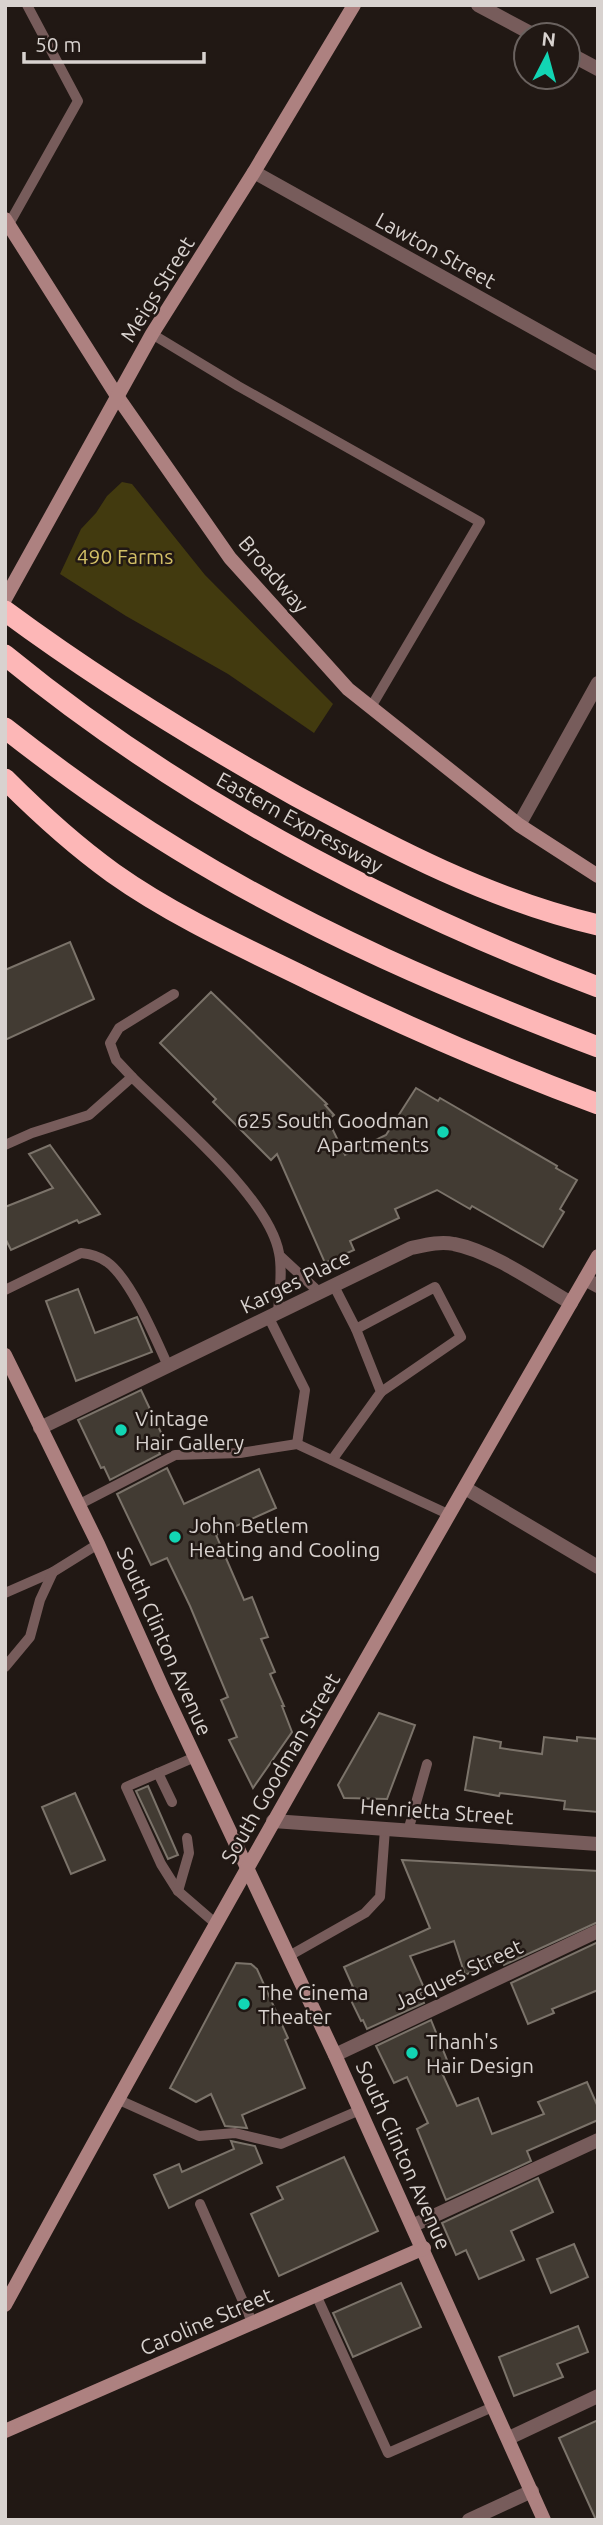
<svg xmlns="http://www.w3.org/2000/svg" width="603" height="2525" viewBox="0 0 603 2525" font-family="Ubuntu,sans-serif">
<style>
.green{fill:#423a0f}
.building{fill:#423b33;stroke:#7b736a;stroke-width:2}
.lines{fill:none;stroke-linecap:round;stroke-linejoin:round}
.lane{stroke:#775c5b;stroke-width:10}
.street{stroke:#775c5b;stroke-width:14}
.secondary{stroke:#ad8180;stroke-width:14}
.highway{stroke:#fdb7b7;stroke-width:21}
.poi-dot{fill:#12d5b4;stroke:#211814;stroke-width:2.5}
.labels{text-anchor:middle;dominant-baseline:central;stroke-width:5;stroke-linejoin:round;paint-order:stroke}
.street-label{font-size:21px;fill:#d8d2cf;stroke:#211814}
.park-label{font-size:21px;fill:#d2bf66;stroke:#211814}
.poi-label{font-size:21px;fill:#d8d2cf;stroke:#211814;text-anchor:start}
</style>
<rect width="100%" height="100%" fill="#211814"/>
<polygon class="green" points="122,482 132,484 205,575 333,704 314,733 228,674 126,616 60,574 81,529 96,513 107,496"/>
<g class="building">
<polygon points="70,942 94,999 5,1040 5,970"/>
<polygon points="211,992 327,1104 325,1105 334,1115 328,1120 345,1155 386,1135 416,1088 438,1101 440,1098 557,1166 556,1168 577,1180 560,1209 564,1212 543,1247 472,1206 470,1209 437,1190 395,1209 399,1218 350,1241 354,1250 325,1263 277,1154 271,1160 213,1102 216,1099 160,1043"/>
<polygon points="50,1145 100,1214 79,1223 77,1220 11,1250 5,1238 5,1207 53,1188 29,1154"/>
<polygon points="78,1289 95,1333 137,1317 152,1352 76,1381 46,1301"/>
<polygon points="141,1390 165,1441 156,1445 160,1454 110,1480 104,1467 101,1468 78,1420"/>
<polygon points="167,1468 184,1504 259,1469 276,1508 216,1535 244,1600 252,1597 268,1637 261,1639 275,1672 270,1674 284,1706 282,1706 292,1732 253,1788 229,1740 237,1737 221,1700 228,1697 190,1606 167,1558 151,1565 117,1494"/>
<polygon points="379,1713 415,1725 387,1799 344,1798 338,1785"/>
<polygon points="474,1737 501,1742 500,1748 542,1754 544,1737 577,1741 577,1737 598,1739 598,1812 564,1809 565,1801 500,1793 499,1796 465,1790"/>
<polygon points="148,1786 178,1855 168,1859 136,1791"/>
<polygon points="75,1793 105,1860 71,1874 42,1807"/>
<polygon points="402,1860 598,1871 598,1922 504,1965 501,1959 465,1975 454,1941 410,1956 425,1990 420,1993 424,2003 367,2029 363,2020 361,2021 346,1990 353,1987 344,1967 430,1928"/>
<polygon points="598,1942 598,1990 552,2009 554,2013 528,2024 511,1983"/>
<polygon points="236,1963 251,1964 257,1969 288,2038 285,2040 305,2088 242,2115 247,2128 225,2126 211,2094 196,2102 170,2088"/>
<polygon points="431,2020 447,2060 438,2064 457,2106 478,2098 492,2134 544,2114 538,2102 587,2082 598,2107 598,2120 527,2151 531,2161 446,2200 417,2129 428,2123 407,2077 394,2083 376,2046"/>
<polygon points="231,2141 255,2146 262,2163 169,2208 154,2175 179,2164 182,2172 234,2149"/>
<polygon points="344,2157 378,2231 279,2276 251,2214 283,2199 277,2187"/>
<polygon points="538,2178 553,2212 511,2231 524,2260 479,2279 466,2250 456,2255 442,2223"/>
<polygon points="574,2244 588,2277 551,2293 537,2259"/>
<polygon points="401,2283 421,2327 353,2357 333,2313"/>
<polygon points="578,2326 588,2352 557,2364 563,2377 514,2396 499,2357"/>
<polygon points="598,2420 598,2520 596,2520 559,2438"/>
</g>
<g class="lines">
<g class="lane">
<polyline points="9,224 78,101 27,5"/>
<polyline points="152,334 238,386 480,522 371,707"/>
<polyline points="132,1077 116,1060 110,1043 119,1028 174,994"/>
<path d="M 5,1145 L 32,1133 L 89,1115 L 132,1077 C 173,1118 269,1197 279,1253 C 283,1272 279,1294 278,1313"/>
<polyline points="280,1256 320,1293"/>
<path d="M 5,1290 L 81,1253 C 91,1254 99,1256 107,1262 C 130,1278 156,1339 168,1366"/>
<polyline points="269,1318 305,1390 297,1444"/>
<polyline points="356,1329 435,1287 461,1337 381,1392"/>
<polyline points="332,1460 381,1392 356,1329 334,1286"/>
<polyline points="78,1505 175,1455 240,1453 297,1444 450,1515"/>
<polyline points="5,1593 53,1572 98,1544"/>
<polyline points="5,1667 30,1637 40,1600 53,1572"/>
<polyline points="195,1757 126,1787 161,1864 178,1891 215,1923"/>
<polyline points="158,1773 172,1802"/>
<polyline points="408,1831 427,1764"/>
<polyline points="178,1891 189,1853 187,1838"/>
<polyline points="289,1956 365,1913 380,1897 385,1829"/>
<polyline points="117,2099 199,2136 235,2133 281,2144 360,2110"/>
<polyline points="200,2204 253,2324"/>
<polyline points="317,2297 388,2453 495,2406"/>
</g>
<g class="street">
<polyline points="478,5 534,35"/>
<polyline points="568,53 598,69"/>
<polyline points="254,172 598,364"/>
<polyline points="519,825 598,683"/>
<polyline points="585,1279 598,1286"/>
<path d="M 40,1428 L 411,1248 C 425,1245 440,1241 454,1244 C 491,1251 538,1284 571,1303"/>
<polyline points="465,1488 598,1567"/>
<polyline points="273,1821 598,1844"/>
<polyline points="335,2055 598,1931"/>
<polyline points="414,2225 598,2140"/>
<polyline points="509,2438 598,2396"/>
<polyline points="469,2520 532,2491"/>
</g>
<g class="secondary">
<polyline points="5,219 117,396 230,558 348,689 519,825 598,876"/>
<polyline points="5,599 152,334 254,172 354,5"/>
<polyline points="5,1355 98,1544 162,1687 335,2055 544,2520"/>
<path d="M 5,2305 C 197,1952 397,1604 598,1256"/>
<polyline points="5,2431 424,2248"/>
</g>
<g class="highway">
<path d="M 5,611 C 97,679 196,740 296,796 C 392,848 491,900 598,925"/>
<path d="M 5,655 C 182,800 384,906 598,987"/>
<path d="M 5,728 C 61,772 118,813 179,850 C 311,931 454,992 598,1047"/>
<path d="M 5,779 C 39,813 74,845 113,873 C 175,917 247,949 314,982 C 407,1027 501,1068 598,1104"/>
</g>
</g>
<g class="poi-dot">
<circle cx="443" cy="1132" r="7"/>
<circle cx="121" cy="1430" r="7"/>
<circle cx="175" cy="1537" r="7"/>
<circle cx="244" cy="2004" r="7"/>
<circle cx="412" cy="2053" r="7"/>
</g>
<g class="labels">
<g class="street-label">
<text transform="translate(436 250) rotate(29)">Lawton Street</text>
<text transform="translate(157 289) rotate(-58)">Meigs Street</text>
<text transform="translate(274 574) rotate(49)">Broadway</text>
<text transform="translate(300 822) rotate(29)">Eastern Expressway</text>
<text transform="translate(295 1281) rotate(-26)">Karges Place</text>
<text transform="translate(165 1641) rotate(66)">South Clinton Avenue</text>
<text transform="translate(280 1768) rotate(-60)">South Goodman Street</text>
<text transform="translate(437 1811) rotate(4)">Henrietta Street</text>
<text transform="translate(458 1974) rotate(-25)">Jacques Street</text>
<text transform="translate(404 2155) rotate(66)">South Clinton Avenue</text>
<text transform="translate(206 2321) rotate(-23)">Caroline Street</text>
</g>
<g class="park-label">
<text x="125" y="556">490 Farms</text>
</g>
<g class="poi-label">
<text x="429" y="1120" text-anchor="end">625 South Goodman<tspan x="429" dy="24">Apartments</tspan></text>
<text x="135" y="1418">Vintage<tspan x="135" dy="24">Hair Gallery</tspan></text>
<text x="189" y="1525">John Betlem<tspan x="189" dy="24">Heating and Cooling</tspan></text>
<text x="258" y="1992">The Cinema<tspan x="258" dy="24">Theater</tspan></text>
<text x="426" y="2041">Thanh's<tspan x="426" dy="24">Hair Design</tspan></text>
</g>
</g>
<rect width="603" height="2525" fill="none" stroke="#d8d2cf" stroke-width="14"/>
<g transform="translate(547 56) rotate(6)"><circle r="33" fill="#211814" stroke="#6a625f" stroke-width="2"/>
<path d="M0-5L12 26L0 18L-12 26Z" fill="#12d5b4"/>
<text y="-10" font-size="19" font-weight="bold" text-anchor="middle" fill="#d8d2cf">N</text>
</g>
<path d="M24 52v10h180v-10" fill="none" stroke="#d8d2cf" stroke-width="3.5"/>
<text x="35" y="52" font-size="21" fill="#d8d2cf" stroke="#211814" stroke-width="5" paint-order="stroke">50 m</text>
</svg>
